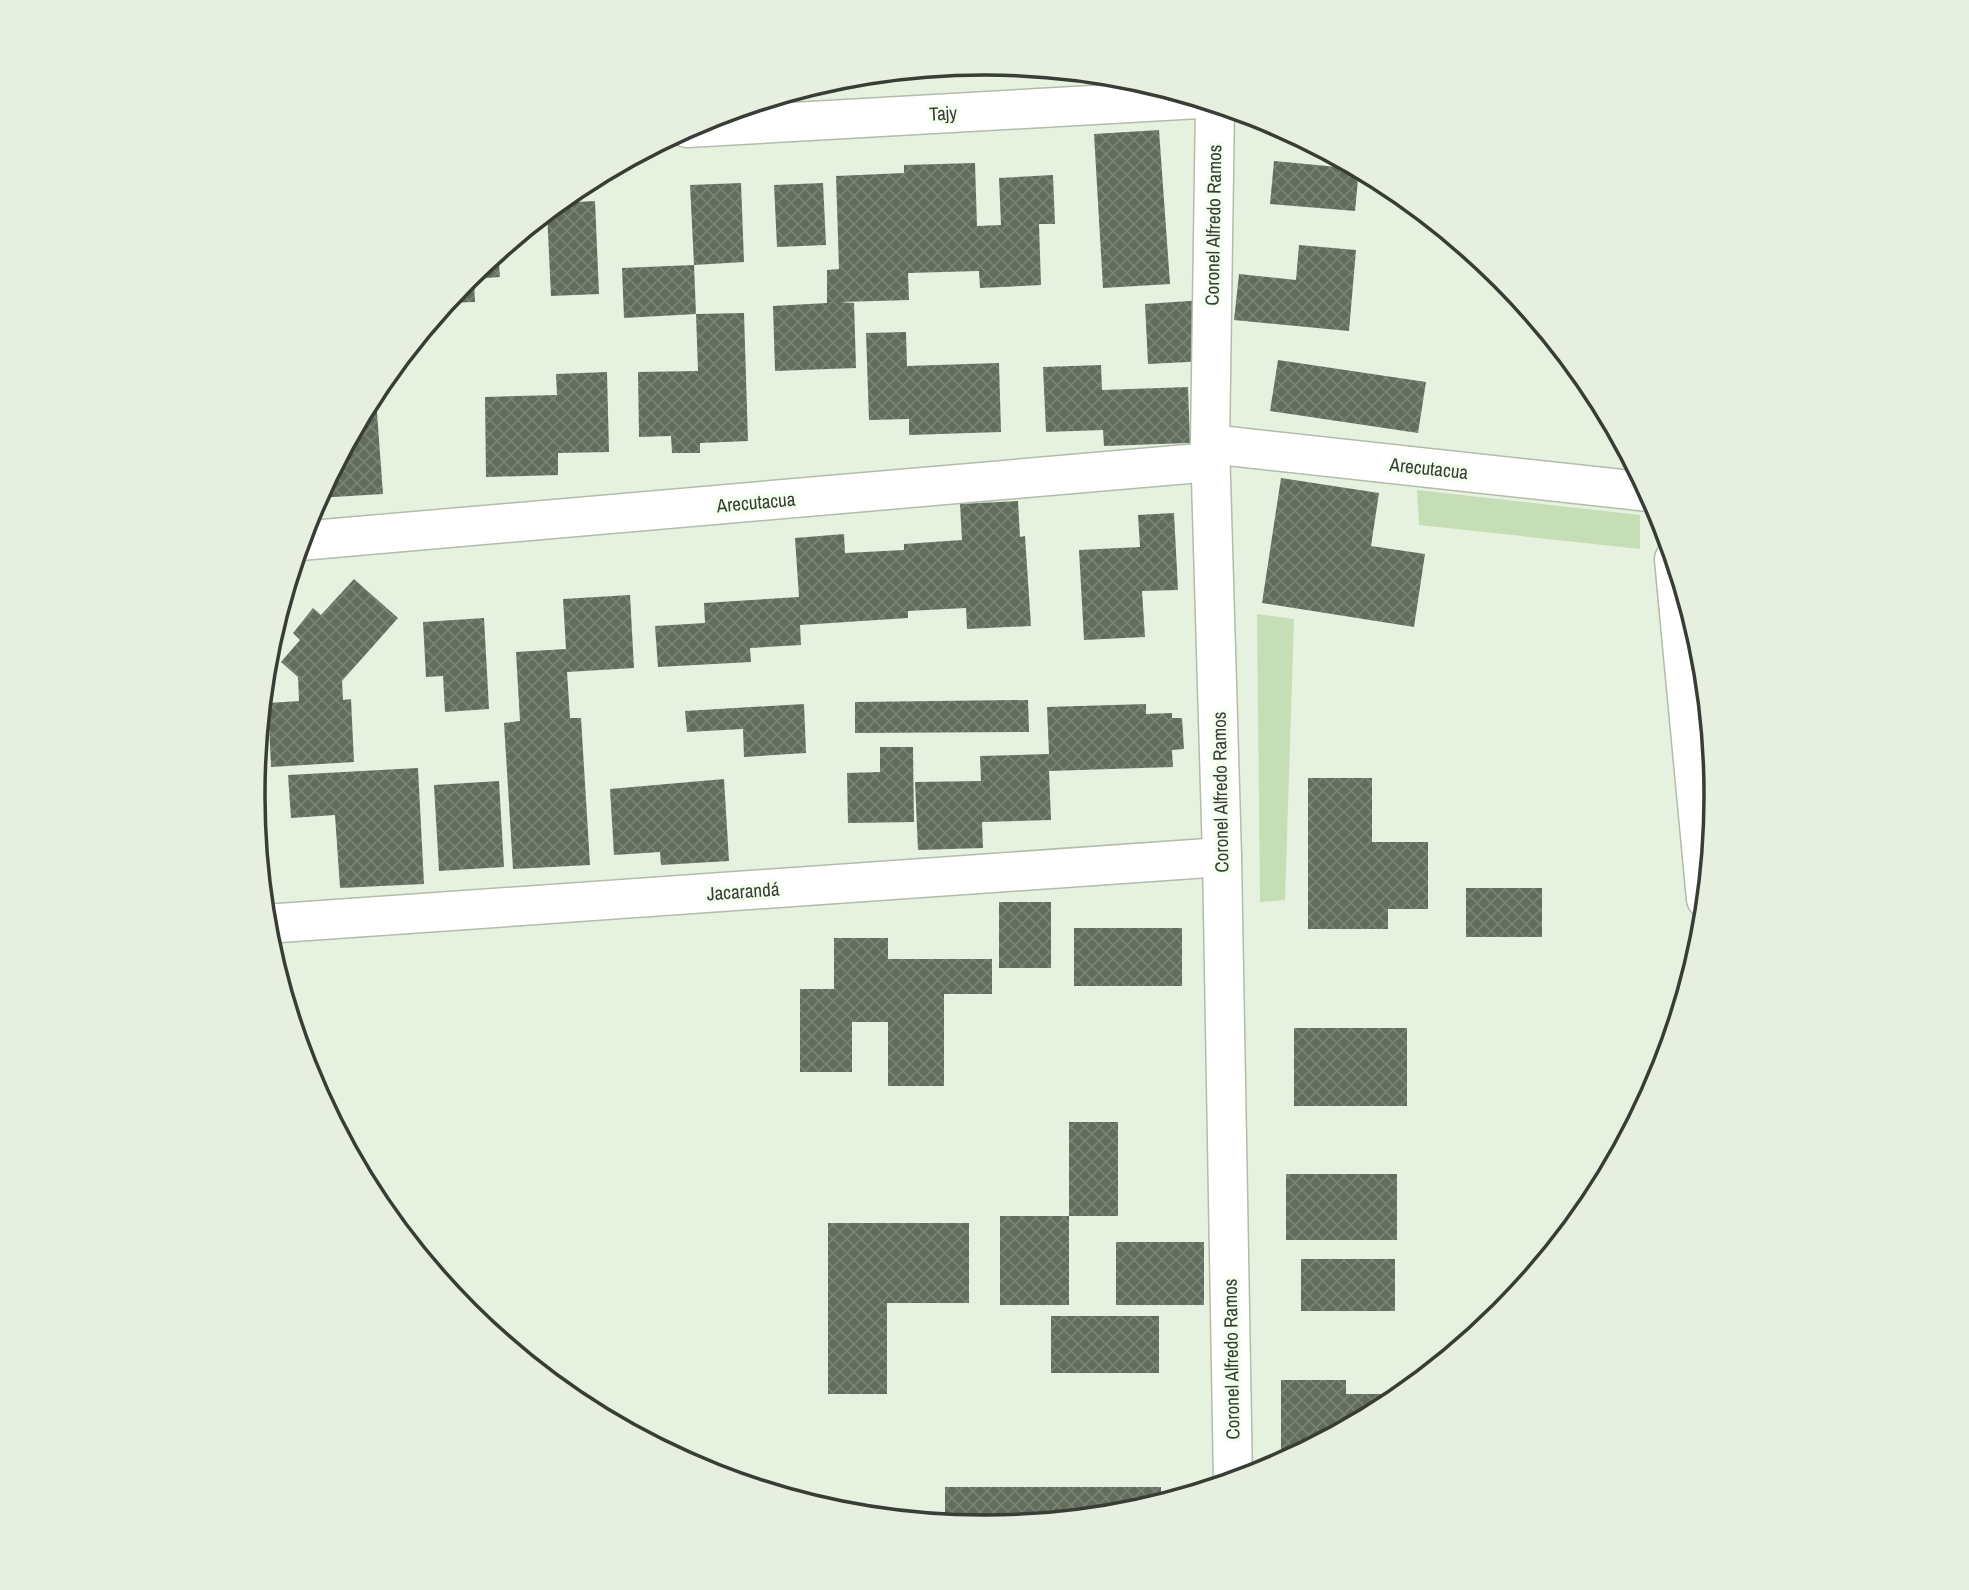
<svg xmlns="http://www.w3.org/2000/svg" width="1969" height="1590" viewBox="0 0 1969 1590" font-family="'Archivo Narrow',sans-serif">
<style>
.park{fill:#c6deb5}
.building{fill:url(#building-cross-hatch)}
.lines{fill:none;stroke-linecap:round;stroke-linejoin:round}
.street-casing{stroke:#b1bca9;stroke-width:41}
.secondary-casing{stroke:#b1bca9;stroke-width:41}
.street{stroke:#fff;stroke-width:38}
.secondary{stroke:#fff;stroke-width:38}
.labels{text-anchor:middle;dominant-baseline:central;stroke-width:7;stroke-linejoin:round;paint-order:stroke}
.street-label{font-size:19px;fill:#383d35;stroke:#f5ffef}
.rim{fill:none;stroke:#383d35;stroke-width:3.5}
</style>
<defs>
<pattern id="building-cross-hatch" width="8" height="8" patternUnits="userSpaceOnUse" patternTransform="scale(1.75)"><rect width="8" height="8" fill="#636d5c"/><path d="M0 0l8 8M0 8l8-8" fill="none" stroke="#7b8376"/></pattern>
</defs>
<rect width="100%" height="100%" fill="#e6f2df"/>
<g class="park">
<polygon points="1417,490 1640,515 1640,549 1419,525"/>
<polygon points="1257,614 1294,619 1285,900 1260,902"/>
</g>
<g class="building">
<polygon points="1002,65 1056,70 1056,72 1003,74"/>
<polygon points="1159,130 1170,284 1103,288 1094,134"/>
<polygon points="1274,161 1359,169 1355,211 1270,204"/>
<polygon points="975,163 977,226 1001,225 999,178 1053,175 1055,224 1039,224 1041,285 980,288 979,271 908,273 909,300 840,302 854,303 856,368 775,371 773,306 827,303 827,270 839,269 836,176 904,173 904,165"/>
<polygon points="741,183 744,262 694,265 696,314 624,318 622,268 694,265 690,185"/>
<polygon points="823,183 826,245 777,247 774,185"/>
<polygon points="595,201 599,294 551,296 547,212 558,203"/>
<polygon points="1299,245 1356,250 1349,331 1234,320 1239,274 1296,280"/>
<polygon points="498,251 500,277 474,279 475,302 446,303 467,277"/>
<polygon points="1204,300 1208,361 1148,364 1145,304"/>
<polygon points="744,313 748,441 700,443 700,453 672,453 671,436 639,437 638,372 698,371 696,314"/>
<polygon points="906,332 907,366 999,363 1001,432 909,435 909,419 869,420 866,333"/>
<polygon points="1278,360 1426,382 1418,433 1270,411"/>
<polygon points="1101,365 1102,390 1188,387 1190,443 1104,446 1103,430 1046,432 1043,367"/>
<polygon points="607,372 609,452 558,453 558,475 486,477 485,397 557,395 556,374"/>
<polygon points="370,399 376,399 383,494 317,498"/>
<polygon points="1281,478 1379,493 1371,546 1425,554 1414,627 1262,603"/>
<polygon points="1018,501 1020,537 1025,536 1031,626 967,629 966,608 908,611 908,618 800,625 801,645 750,648 751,662 658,667 655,626 705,623 704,603 799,597 795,538 844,534 845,553 904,550 904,544 962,540 960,504"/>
<polygon points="1174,513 1178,590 1142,591 1145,637 1084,640 1079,550 1140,547 1138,515"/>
<polygon points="354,579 398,618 342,681 343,700 351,699 354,762 271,767 268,703 299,701 298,677 281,662 300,640 293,633 313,608 321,615"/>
<polygon points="630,595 634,668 567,672 570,718 581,718 590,865 513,869 504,723 520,721 516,652 566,649 563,599"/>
<polygon points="484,618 489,709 445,712 443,676 426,677 423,622"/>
<polygon points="1028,700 1029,732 855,733 855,702"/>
<polygon points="804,704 806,753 744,757 743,729 687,732 685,711"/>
<polygon points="1146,704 1146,714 1172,713 1172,718 1182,718 1184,749 1172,750 1173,767 1049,771 1051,820 982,822 983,848 918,850 915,782 981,781 980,756 1049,754 1047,707"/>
<polygon points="880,747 913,747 914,822 848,823 847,773 880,772"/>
<polygon points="418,768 424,884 340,888 335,815 291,818 288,775"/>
<polygon points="1308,778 1372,778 1372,842 1428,842 1428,909 1388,909 1388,929 1308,929"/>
<polygon points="724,779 729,861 661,865 660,852 614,855 610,789"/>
<polygon points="499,781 504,867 439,871 434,785"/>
<rect x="1466" y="888" width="76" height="49"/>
<rect x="999" y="902" width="52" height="66"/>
<rect x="1074" y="928" width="108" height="58"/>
<polygon points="834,938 888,938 888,959 992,959 992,994 944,994 944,1086 888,1086 888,1022 852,1022 852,1072 800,1072 800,989 834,989"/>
<rect x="1294" y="1028" width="113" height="78"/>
<rect x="1069" y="1122" width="49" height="94"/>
<rect x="1286" y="1174" width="111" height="66"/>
<rect x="1000" y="1216" width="69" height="89"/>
<polygon points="828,1223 969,1223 969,1303 887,1303 887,1394 828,1394"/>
<rect x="1116" y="1242" width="88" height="63"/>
<rect x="1301" y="1259" width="94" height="52"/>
<rect x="1051" y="1316" width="108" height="57"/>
<polygon points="1281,1380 1346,1380 1346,1394 1403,1394 1391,1404 1281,1463"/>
<polygon points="945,1487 1161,1487 1161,1503 1127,1513 1002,1525 1002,1520 945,1520"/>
</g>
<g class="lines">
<g class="street-casing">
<g id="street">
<polyline points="1210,444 1649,492"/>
<polyline points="300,541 1211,462"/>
<polyline points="1674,559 1706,899"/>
</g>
</g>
<g class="secondary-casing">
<g id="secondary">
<polyline points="1215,104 1210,444 1222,857 1233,1481"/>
<polyline points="687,128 1199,99"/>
<polyline points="265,924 1222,857"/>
</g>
</g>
<use href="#street" class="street"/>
<use href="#secondary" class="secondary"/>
</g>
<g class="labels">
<g class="street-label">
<text transform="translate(943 113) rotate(-3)">Tajy</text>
<text transform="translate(1213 225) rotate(-89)">Coronel Alfredo Ramos</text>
<text transform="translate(1429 468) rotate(6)">Arecutacua</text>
<text transform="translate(756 502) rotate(-5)">Arecutacua</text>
<text transform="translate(1220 792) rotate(-91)">Coronel Alfredo Ramos</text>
<text transform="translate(743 891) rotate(-4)">Jacarandá</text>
<text transform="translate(1231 1359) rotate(-91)">Coronel Alfredo Ramos</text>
</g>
</g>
<path d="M0 0H1969V1590H0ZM984 75H985A719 719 0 0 1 1704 794V796A719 719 0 0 1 985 1515H984A719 719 0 0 1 265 796V794A719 719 0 0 1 984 75Z" fill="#e6efe0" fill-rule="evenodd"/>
<path class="rim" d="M984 75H985A719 719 0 0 1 1704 794V796A719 719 0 0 1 985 1515H984A719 719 0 0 1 265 796V794A719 719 0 0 1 984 75Z"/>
</svg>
